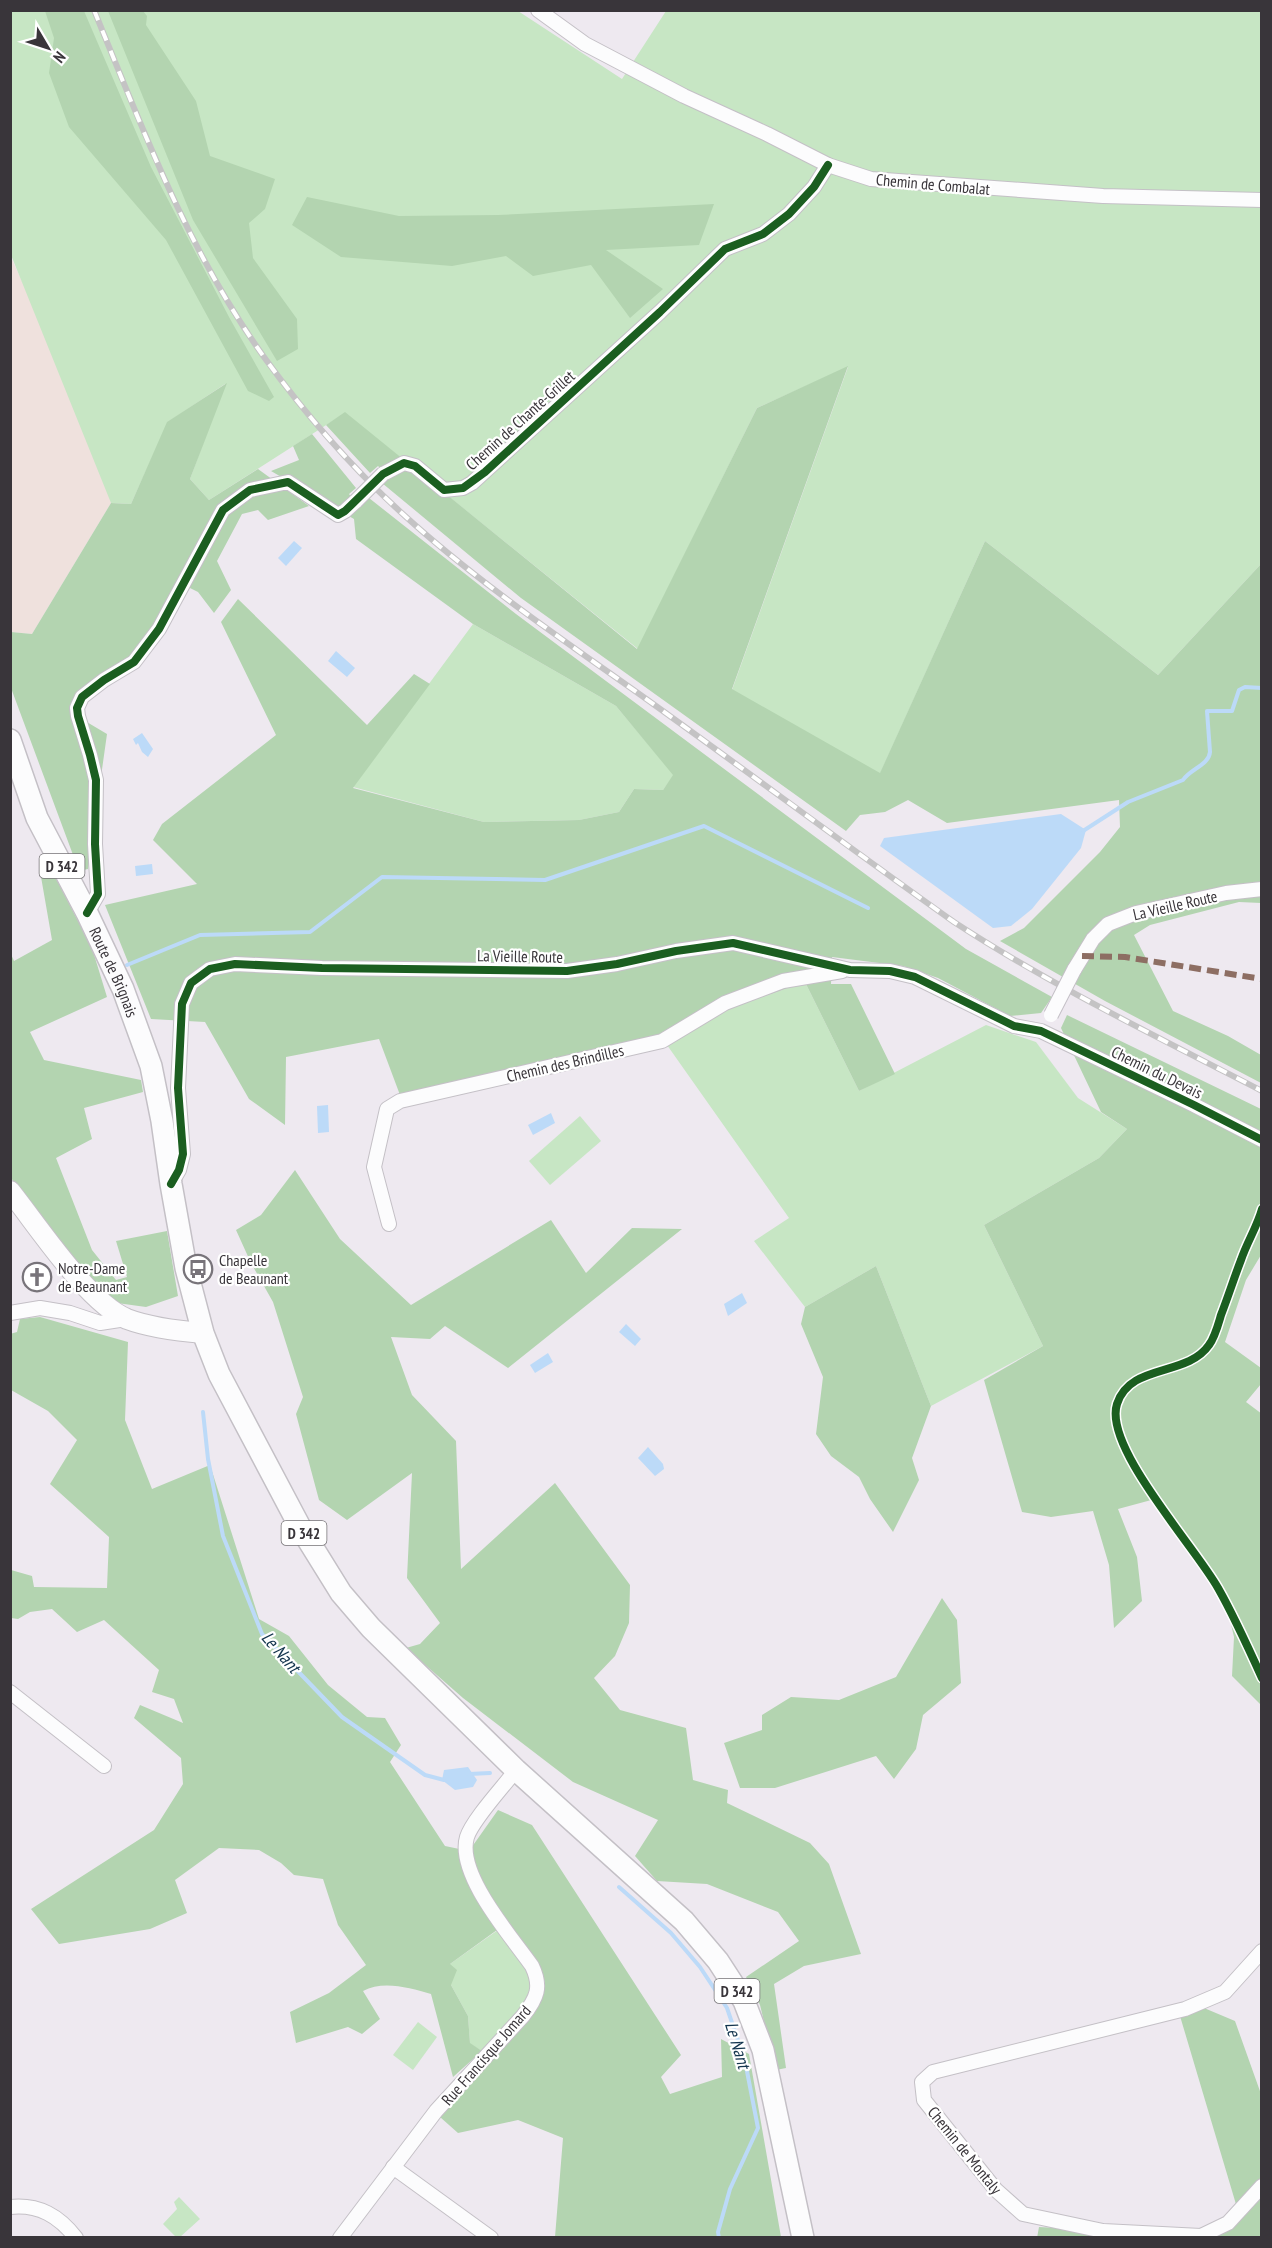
<svg xmlns="http://www.w3.org/2000/svg" width="1272" height="2248" viewBox="0 0 1272 2248" font-family="'PT Sans Narrow',sans-serif">
<style>
.industrial{fill:#efe1dd}
.green{fill:#c7e6c4}
.forest{fill:#b3d4b0}
.water{fill:#bcdaf8}
.lines{fill:none;stroke-linecap:round;stroke-linejoin:round}
.stream{stroke:#bcdaf8;stroke-width:4}
.street-casing{stroke:#c4c0c6;stroke-width:16}
.secondary-casing{stroke:#c4c0c6;stroke-width:22}
.primary-casing{stroke:#c4c0c6;stroke-width:24}
.street{stroke:#fcfcfd;stroke-width:14}
.secondary{stroke:#fcfcfd;stroke-width:20}
.primary{stroke:#fcfcfd;stroke-width:21}
.rail-casing{stroke:#c4c3c4;stroke-width:6}
.rail{stroke:#fff;stroke-width:4;stroke-dasharray:11;stroke-linecap:butt}
.street-bridge-casing{stroke:#c4c0c6;stroke-width:16;stroke-linecap:butt}
.street-bridge{stroke:#fcfcfd;stroke-width:14}
.quiet{stroke:#8d6e63;stroke-width:6;stroke-dasharray:12 6;stroke-linecap:butt}
.cycleway-casing{stroke:#fff;stroke-width:11}
.cycleway{stroke:#1b5e20;stroke-width:8}
.labels{text-anchor:middle;dominant-baseline:central;stroke-width:4.5;stroke-linejoin:round;paint-order:stroke}
.shield{fill:#fff;stroke:#747275;stroke-width:1.5}
.shield-label{font-size:15px;font-weight:bold;fill:#39353a}
.street-label{font-size:16px;fill:#39353a;stroke:#fff}
.poi-label{font-size:16px;fill:#39353a;stroke:#fff;text-anchor:start}
.water-label{font-size:18px;font-style:italic;fill:#14354e;stroke:#fff}
</style>
<rect width="100%" height="100%" fill="#eee9f0"/>
<polygon class="industrial" points="10,255 114,484 111,503 32,634 11,632"/>
<g class="green">
<polygon points="11,11 518,11 622,79 666,11 1261,11 1261,564 1158,675 985,541 880,774 732,690 848,367 757,408 638,649 345,413 209,500 190,479 225,384 168,422 131,504 111,503 11,255"/>
<polygon points="473,624 616,706 674,775 663,790 634,789 619,812 579,820 484,822 353,787"/>
<polygon points="805,982 859,1091 986,1025 1036,1042 1078,1098 1127,1129 1099,1158 984,1225 1043,1346 931,1406 876,1266 805,1307 754,1241 789,1218 667,1045 729,1009"/>
<polygon points="580,1116 601,1141 550,1185 529,1161"/>
<path d="M 498,1930 C 508,1944 520,1959 528,1974 C 540,1998 497,2035 482,2051 L 470,2044 L 468,2016 L 451,1985 L 450,1964 Z"/>
<polygon points="418,2022 437,2037 413,2070 393,2055"/>
<polygon points="179,2197 200,2219 180,2237 176,2237 163,2224 177,2209 174,2202"/>
</g>
<g class="forest">
<polygon points="45,11 84,11 151,167 229,317 274,397 269,401 248,391 166,240 69,127 49,73 54,38"/>
<polygon points="108,11 143,11 147,16 146,25 196,101 210,156 275,179 265,209 249,223 253,258 297,319 298,349 277,361 193,220"/>
<polygon points="307,197 399,216 498,215 714,204 699,245 606,250 663,289 630,318 591,265 533,276 506,256 452,266 341,257 292,225"/>
<polygon points="848,366 732,689 880,773 985,541 1158,675 1261,564 1261,903 1239,902 1150,925 1134,935 1173,1011 1228,1036 1261,1055 1261,1083 1105,1001 1000,941 1024,928 1100,852 1120,827 1119,800 947,823 908,800 885,812 860,815 846,831 521,598 382,483 388,476 378,466 370,473 326,425 345,412 637,649 757,408"/>
<polygon points="227,383 190,479 209,500 258,469 309,506 268,520 258,510 242,514 217,561 231,590 214,613 198,592 178,582 153,629 129,658 100,677 75,715 107,734 88,869 79,871 11,688 11,632 32,634 111,503 131,504 167,422"/>
<polygon points="312,434 356,488 349,494 357,504 369,498 516,614 966,949 1052,997 1041,1013 1010,1016 938,978 903,966 832,957 831,984 851,984 895,1074 859,1091 805,982 729,1009 667,1045 449,1097 400,1095 379,1039 286,1057 285,1125 249,1099 205,1022 151,1019 105,905 197,884 153,840 162,824 276,735 221,622 238,599 367,725 414,674 430,684 353,788 484,822 579,820 619,812 634,789 663,790 673,775 616,706 473,624 356,539 354,519 271,471 299,460 293,446"/>
<polygon points="48,863 92,948 107,997 30,1032 44,1060 141,1080 143,1092 84,1108 92,1139 56,1158 92,1250 116,1280 127,1277 116,1241 167,1231 178,1296 146,1307 117,1303 84,1273 11,1178 10,952 14,961 52,940 40,871"/>
<polygon points="1067,1015 1261,1109 1261,1255 1246,1280 1225,1342 1261,1368 1261,1384 1246,1402 1262,1414 1261,1705 1232,1676 1234,1637 1222,1586 1155,1499 1118,1509 1137,1557 1142,1601 1114,1628 1109,1565 1093,1511 1051,1517 1022,1512 984,1380 1043,1346 984,1225 1099,1158 1127,1129 1101,1112 1061,1028"/>
<polygon points="295,1170 340,1239 411,1305 551,1220 586,1273 632,1228 682,1229 508,1368 445,1326 430,1339 391,1337 412,1395 456,1441 461,1569 555,1483 630,1585 629,1623 615,1656 594,1678 620,1710 686,1728 693,1780 728,1790 727,1803 810,1843 829,1864 861,1954 804,1966 774,1984 786,2068 776,2070 760,2005 746,1977 799,1941 778,1912 707,1884 657,1881 635,1856 658,1820 573,1782 463,1698 406,1648 420,1644 440,1623 407,1578 412,1473 347,1520 319,1500 296,1414 303,1397 273,1302 251,1263 236,1230 261,1215"/>
<polygon points="876,1266 931,1406 912,1458 919,1480 893,1532 870,1499 859,1477 831,1456 816,1434 823,1377 801,1324 805,1307"/>
<path d="M 40,1317 L 128,1342 L 125,1420 L 152,1489 L 210,1465 L 259,1619 L 289,1636 L 328,1685 L 367,1717 L 385,1718 L 401,1745 L 390,1762 L 445,1846 L 469,1851 L 498,1810 L 532,1825 L 681,2055 L 661,2077 L 670,2094 L 722,2077 L 721,2039 L 749,2054 L 781,2237 L 555,2237 L 563,2138 L 518,2120 L 458,2133 L 440,2117 L 526,2023 L 536,2009 L 545,1982 L 508,1922 L 450,1964 L 457,1970 L 451,1985 L 468,2016 L 470,2043 L 482,2051 L 453,2077 L 431,1994 C 410,1988 383,1980 363,1991 L 380,2019 L 362,2034 L 348,2027 L 296,2043 L 290,2012 L 329,1993 L 366,1965 L 338,1925 L 323,1879 L 294,1875 L 281,1863 L 259,1850 L 219,1848 L 175,1880 L 187,1913 L 150,1929 L 59,1944 L 31,1909 L 154,1830 L 183,1784 L 181,1758 L 134,1718 L 140,1705 L 183,1723 L 174,1699 L 152,1692 L 159,1670 L 104,1620 L 77,1632 L 52,1609 L 30,1612 L 18,1619 L 11,1618 L 11,1570 L 32,1576 L 34,1587 L 107,1588 L 109,1537 L 50,1484 L 77,1440 L 48,1411 L 11,1390 L 10,1334 L 17,1332 L 20,1319 Z"/>
<polygon points="942,1598 957,1620 961,1683 923,1715 916,1749 894,1779 876,1756 775,1788 740,1788 724,1743 762,1730 762,1715 791,1697 839,1700 896,1677"/>
<polygon points="1204,2008 1235,2021 1261,2094 1262,2220 1260,2225 1261,2237 1037,2238 1039,2227 1201,2236 1238,2211 1180,2016"/>
</g>
<g class="water">
<polygon points="294,541 302,548 286,566 278,558"/>
<polygon points="336,651 355,668 347,677 328,661"/>
<polygon points="142,733 153,749 148,757 142,752 138,743 136,745 133,739"/>
<polygon points="1061,814 1086,830 1081,848 1032,909 1011,926 993,928 880,846 884,838"/>
<polygon points="152,864 153,874 136,876 135,866"/>
<polygon points="328,1105 329,1132 318,1133 317,1106"/>
<polygon points="551,1113 555,1123 533,1135 528,1125"/>
<polygon points="742,1293 747,1303 728,1316 724,1304"/>
<polygon points="626,1324 641,1339 635,1346 619,1332"/>
<polygon points="548,1353 553,1362 535,1373 530,1365"/>
<polygon points="648,1447 663,1464 664,1469 655,1476 638,1458"/>
<polygon points="468,1767 477,1780 473,1787 455,1790 442,1780 444,1770"/>
</g>
<g class="lines">
<g class="stream">
<path d="M 1083,831 L 1128,802 L 1183,780 C 1190,769 1209,765 1210,752 L 1207,711 L 1232,711 L 1239,690 L 1245,687 L 1262,688"/>
<polyline points="127,965 200,935 310,932 382,877 545,880 704,826 868,908"/>
<polyline points="203,1412 208,1459 223,1536 262,1634 342,1717 425,1775 444,1780"/>
<polyline points="469,1774 490,1773"/>
<polyline points="619,1887 671,1933 700,1967 727,2008 745,2061 758,2128 730,2189 718,2232 719,2238"/>
</g>
<g class="street-casing">
<g id="street">
<polyline points="538,10 585,44 684,96 767,134 828,165 871,179 1103,196 1262,200"/>
<polyline points="383,474 404,463 415,466 444,490 463,488 472,483 660,312 725,249 763,234 789,214 814,187 828,165"/>
<polyline points="87,913 98,894 95,844 96,780 90,755 78,716 77,708 82,697 104,680 134,662 159,629 223,510 250,490 288,482 338,515 345,511 356,501"/>
<polyline points="1074,970 1093,939 1108,924 1136,913 1226,893 1262,889"/>
<polyline points="172,1182 179,1170 183,1154 178,1088 182,1004 191,983 210,969 235,964 322,968 567,971 617,964 676,951 733,943 850,970 890,971 915,977 1004,1021 1014,1026 1041,1031 1194,1105 1262,1140"/>
<polyline points="389,1224 374,1167 387,1109 400,1101 662,1041 725,1003 783,981 842,971"/>
<polyline points="10,1313 40,1308 70,1313 100,1323 126,1319"/>
<polyline points="10,1692 104,1766"/>
<polyline points="1262,1951 1225,1992 1185,2009 933,2072 922,2082 924,2100 996,2190 1023,2214 1103,2231 1201,2236 1228,2223 1262,2186"/>
<polyline points="393,2167 491,2238"/>
<path d="M 10,2207 C 39,2204 59,2216 76,2238"/>
<path d="M 340,2238 L 436,2111 L 523,2016 C 537,1998 542,1987 532,1966 C 511,1936 456,1874 467,1837 C 473,1819 504,1786 516,1770"/>
</g>
</g>
<g class="secondary-casing">
<path id="secondary" d="M 10,1191 C 38,1226 88,1303 127,1319 C 151,1328 178,1331 203,1333"/>
</g>
<g class="primary-casing">
<g id="primary">
<path id="s1" d="M 10,740 L 37,818 L 87,913 L 123,989 L 151,1066 L 162,1121 L 171,1184 L 186,1268 L 203,1333 L 219,1374 L 300,1527 L 341,1593 L 371,1628 L 516,1770 L 684,1921 L 718,1961 L 744,2001 L 763,2050 L 803,2238"/>
</g>
</g>
<use href="#street" class="street"/>
<use href="#secondary" class="secondary"/>
<use href="#primary" class="primary"/>
<g class="rail-casing">
<path id="rail" d="M 94,10 C 143,130 188,251 264,357 C 305,414 352,468 405,516 C 482,586 571,645 656,706 C 756,778 854,851 954,922 C 1052,986 1158,1037 1262,1091"/>
</g>
<use href="#rail" class="rail"/>
<g class="street-bridge-casing">
<g id="street-bridge">
<polyline points="356,501 383,474"/>
<polyline points="1051,1015 1074,970"/>
</g>
</g>
<use href="#street-bridge" class="street-bridge"/>
<polyline class="quiet" points="1082,956 1125,957 1262,979"/>
<g class="cycleway-casing">
<g id="cycleway">
<polyline points="87,913 98,894 95,844 96,780 90,755 78,716 77,708 82,697 104,680 134,662 159,629 223,510 250,490 288,482 338,515 345,511 383,474 404,463 415,466 444,490 463,488 485,472 660,312 725,249 763,234 789,214 814,187 828,165"/>
<polyline points="171,1184 179,1170 183,1154 178,1088 182,1004 191,983 210,969 235,964 322,968 567,971 617,964 676,951 733,943 850,970 890,971 915,977 1004,1021 1014,1026 1041,1031 1194,1105 1262,1140"/>
<path d="M 1262,1209 C 1257,1227 1247,1242 1241,1260 C 1234,1278 1228,1297 1221,1315 C 1218,1325 1215,1337 1209,1345 C 1187,1377 1130,1363 1117,1404 C 1103,1447 1196,1548 1218,1588 C 1234,1616 1248,1647 1262,1678"/>
</g>
</g>
<use href="#cycleway" class="cycleway"/>
</g>
<defs>
<g id="bus-ring" transform="scale(1.5)"><circle r="9.5" fill="#fff" stroke="#78747a" stroke-width="1.5"/><path d="M-5-6H5V4H4V6H2V4H-2V6H-4V4H-5ZM-3.5-4V0h7V-4ZM-3.5 1.2v1.5H-2V1.2ZM2 1.2v1.5H3.5V1.2Z" fill="#78747a"/></g>
<g id="church-ring" transform="scale(1.5)"><circle r="9.5" fill="#fff" stroke="#78747a" stroke-width="1.5"/><path d="M-1.2-6h2.4v3.5h3.3v2.4h-3.3V6h-2.4V-.1h-3.3v-2.4h3.3Z" fill="#78747a"/></g>
</defs>
<g fill-rule="evenodd">
<use href="#bus-ring" x="198" y="1269"/>
<use href="#church-ring" x="37" y="1277"/>
</g>
<g class="labels">
<g class="shield">
<rect x="39.5" y="854" width="45" height="24" rx="4.5"/>
<rect x="281.5" y="1521" width="45" height="24" rx="4.5"/>
<rect x="714.5" y="1979" width="45" height="24" rx="4.5"/>
</g>
<g class="shield-label">
<text x="62" y="866">D 342</text>
<text x="304" y="1533">D 342</text>
<text x="737" y="1991">D 342</text>
</g>
<g class="street-label">
<text transform="translate(933 184) rotate(5)">Chemin de Combalat</text>
<text transform="translate(520 420) rotate(-42)">Chemin de Chante-Grillet</text>
<text transform="translate(1175 905) rotate(-13)">La Vieille Route</text>
<text transform="translate(520 956) rotate(1)">La Vieille Route</text>
<text stroke="none"><textPath href="#s1" startOffset="255">Route de Brignais</textPath></text>
<text transform="translate(565 1063) rotate(-13)">Chemin des Brindilles</text>
<text transform="translate(1157 1072) rotate(26)">Chemin du Devais</text>
<text transform="translate(486 2055) rotate(-49)">Rue Francisque Jomard</text>
<text transform="translate(965 2150) rotate(51)">Chemin de Montaly</text>
</g>
<g class="poi-label">
<text x="219" y="1260">Chapelle<tspan x="219" dy="18">de Beaunant</tspan></text>
<text x="58" y="1268">Notre-Dame<tspan x="58" dy="18">de Beaunant</tspan></text>
</g>
<g class="water-label">
<text transform="translate(281 1652) rotate(49)">Le Nant</text>
<text transform="translate(738 2045) rotate(73)">Le Nant</text>
</g>
</g>
<rect width="1272" height="2248" fill="none" stroke="#39353a" stroke-width="24"/>
<g transform="translate(48 48) rotate(129)" stroke="#ffffff" stroke-width="4.5" paint-order="stroke">
<path d="M0-4.5L10 22L0 15L-10 22Z" fill="#39353a"/>
<text y="-9" font-size="16" font-weight="bold" text-anchor="middle" fill="#39353a">N</text>
</g>
</svg>
